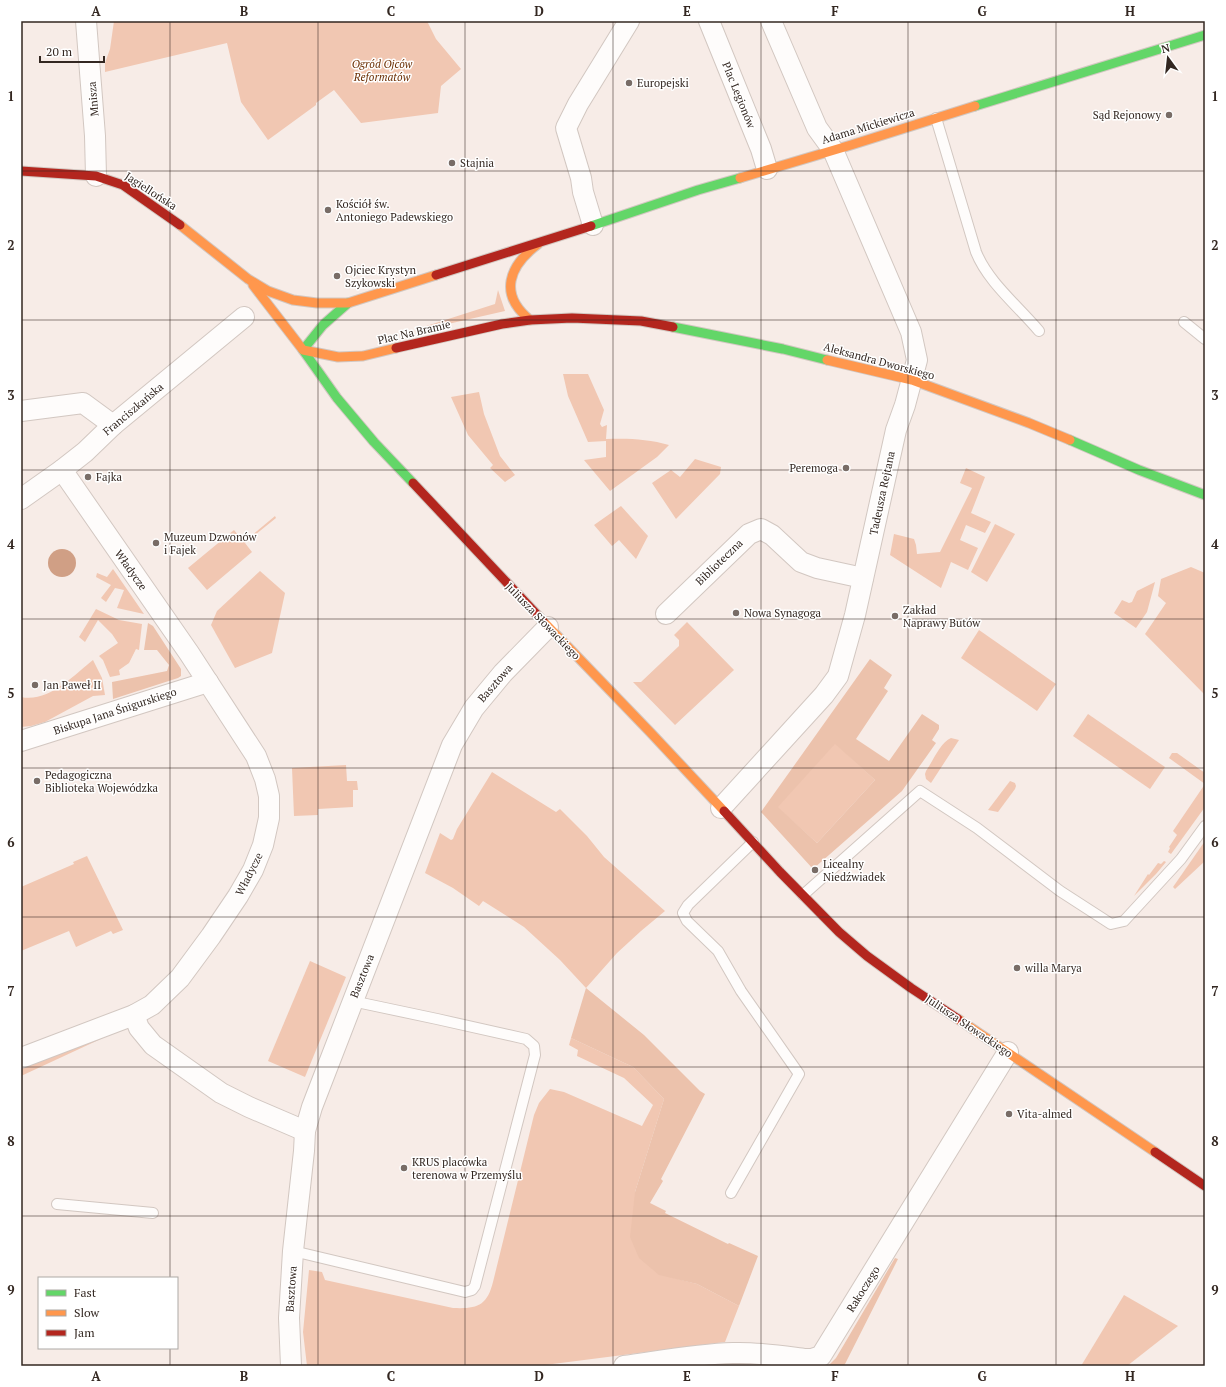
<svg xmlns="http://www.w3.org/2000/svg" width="1226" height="1387" viewBox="0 0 1226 1387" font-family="'PT Serif',serif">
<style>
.green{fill:#f1c7b2}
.forest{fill:#ecc2ac;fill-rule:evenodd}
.water{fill:#d09f85}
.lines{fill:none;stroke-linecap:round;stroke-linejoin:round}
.lane-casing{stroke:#d2c7c1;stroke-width:12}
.street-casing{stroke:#d2c7c1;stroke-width:22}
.fast-casing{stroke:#d2c7c1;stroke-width:11}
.slow-casing{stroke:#d2c7c1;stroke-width:11}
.jam-casing{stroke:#d2c7c1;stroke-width:11}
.lane{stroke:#fefcfb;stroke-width:10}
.street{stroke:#fefcfb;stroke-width:20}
.fast{stroke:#63d668;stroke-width:9}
.slow{stroke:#ff974d;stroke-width:9}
.jam{stroke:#b3261e;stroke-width:9}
.grid{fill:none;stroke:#332721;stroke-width:1;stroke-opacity:0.55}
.poi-dot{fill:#786c66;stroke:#fff;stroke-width:1.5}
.labels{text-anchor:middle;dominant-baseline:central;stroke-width:3;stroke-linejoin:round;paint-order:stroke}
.park-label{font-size:11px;font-style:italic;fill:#6b2e03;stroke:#fff}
.poi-label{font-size:11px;fill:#332721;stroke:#fff;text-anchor:start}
.street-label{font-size:11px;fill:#332721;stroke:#fff}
.neatline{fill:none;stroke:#332721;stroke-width:1.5}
.grid-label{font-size:13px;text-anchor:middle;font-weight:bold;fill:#332721}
</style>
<rect width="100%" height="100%" fill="#f7ece7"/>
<g class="green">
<polygon points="114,21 427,21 436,39 461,69 441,86 438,113 361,123 334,90 316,103 316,105 268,140 241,102 227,43 105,72 105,63 110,49"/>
<polygon points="498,290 505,311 426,329 417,329 495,304"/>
<path d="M 563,374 L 588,374 L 604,410 L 600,424 L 602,427 L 607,425 L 606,439 C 627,438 649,439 669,445 L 657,457 L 610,491 L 584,460 L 606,457 L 606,441 L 588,442 L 568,396 Z"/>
<polygon points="479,392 484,414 500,456 515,475 505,482 490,468 493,465 468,435 451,397"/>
<polygon points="695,459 721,467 720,474 676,519 652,483 671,470 680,477"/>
<polygon points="966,468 985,477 971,513 991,522 985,533 966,525 960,540 978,548 968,570 951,562 941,588 890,555 894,534 914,539 916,545 917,554 940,552 972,488 960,483"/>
<polygon points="621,506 648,536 636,559 619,540 612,546 594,525"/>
<polygon points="275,516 276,518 245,543 252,552 207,590 188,568 234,530 244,542"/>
<polygon points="995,524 1015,534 987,582 971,572"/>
<polygon points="1191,567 1205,573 1205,695 1145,634 1166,603 1158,596 1161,579"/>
<polygon points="113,569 144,614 117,608 124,590 115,588 106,602 101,598 111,585 96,577 97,573 107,577"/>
<polygon points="260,571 285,593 272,653 235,668 211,625 217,611"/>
<polygon points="1155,582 1147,612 1136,628 1114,613 1122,600 1129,603 1132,602 1137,591"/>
<polygon points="96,609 119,620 142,624 139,650 136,649 129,663 119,670 120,675 110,677 103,660 99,656 118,643 112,634 98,620 85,642 79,637"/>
<polygon points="687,622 734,670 675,725 633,682 641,682 679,646 679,640 674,635"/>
<polygon points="979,630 1056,684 1037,711 961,658"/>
<path d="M 93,660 L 102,678 L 105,695 L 93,696 L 45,722 L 31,726 L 21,727 L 21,697 C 48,703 73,676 93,660 Z"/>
<polygon points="1088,714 1165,767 1150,789 1073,736"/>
<path d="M 951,738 L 959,740 L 931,783 L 926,779 L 925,774 L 926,771 C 933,761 940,743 951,738 Z"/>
<polygon points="835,743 875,780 817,843 777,807"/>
<polygon points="1172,753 1177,753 1205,773 1205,807 1171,854 1168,852 1170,848 1169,847 1177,835 1173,831 1205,784 1169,758"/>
<polygon points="346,765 347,781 357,781 358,790 353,790 353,807 318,809 318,815 294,816 292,768"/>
<polygon points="492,772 556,812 560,809 587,836 604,857 665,911 641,931 617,953 586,988 560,960 524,927 483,901 479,906 453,888 425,873 440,833 451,840 453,839 457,829"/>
<polygon points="1010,781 1015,783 1016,786 1015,789 998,812 988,810"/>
<polygon points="1205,841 1205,861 1175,889 1173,887"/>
<polygon points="87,856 123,930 113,934 111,931 76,947 69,931 21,951 21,887 74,864 73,862"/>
<polygon points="1164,861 1166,862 1156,874 1134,896 1148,874 1149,875 1158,863 1161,864"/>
<polygon points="310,961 346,977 305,1077 268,1061"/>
<polygon points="105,1035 105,1037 21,1076 21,1067"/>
<path d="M 571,1038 L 633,1067 L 664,1099 L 635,1192 L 659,1274 L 697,1284 L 739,1306 L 725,1342 L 537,1366 L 307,1366 L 303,1332 L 309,1270 L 322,1272 L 325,1280 L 453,1308 C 477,1309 487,1306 493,1282 L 534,1115 L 539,1103 L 550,1089 L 564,1092 L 642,1126 L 653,1105 L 624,1078 L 577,1056 L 578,1050 L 569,1045 Z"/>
<polygon points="1124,1295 1178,1326 1127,1366 1081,1366"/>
</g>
<g class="forest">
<polygon points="148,623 153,626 181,669 181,676 178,678 113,699 112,682 167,671 169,665 157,650 144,650"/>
<path d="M 870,659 L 892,675 L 884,688 L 888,691 L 856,739 L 889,761 L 922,714 L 939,725 L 939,729 L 932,740 L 936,743 L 902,791 L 813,869 L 761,812 ZM 835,744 L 875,780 L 817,843 L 778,807 Z"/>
<polygon points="586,988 644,1035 700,1091 705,1094 661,1179 663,1181 650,1203 666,1211 665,1213 728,1244 729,1243 758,1256 739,1306 697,1284 659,1275 639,1258 630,1237 635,1192 664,1099 633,1067 571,1038"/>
<polygon points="895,1258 898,1259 844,1366 828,1366 836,1358"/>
</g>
<circle class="water" cx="62" cy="563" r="14"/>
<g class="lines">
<g class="lane-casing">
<g id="lane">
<path d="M 936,118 L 976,252 C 988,282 1018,306 1039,331"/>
<polyline points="1184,322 1205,339"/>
<polyline points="803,895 920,791 977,828 1060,891 1111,924 1124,921 1181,859 1205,826"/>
<polyline points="731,1193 799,1074 741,991 718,951 687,921 683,913 688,905 753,842"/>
<polyline points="57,1204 153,1213"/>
<polyline points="293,1251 465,1292 472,1290 475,1286 535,1055 534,1046 526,1039 437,1019 352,1001"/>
</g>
</g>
<g class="street-casing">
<g id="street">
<polyline points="86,21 95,136 96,176"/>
<polyline points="709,21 761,149 767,169"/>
<polyline points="593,225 583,192 581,178 566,128 578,104 629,21"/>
<polyline points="21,411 83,403 113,425"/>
<polyline points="21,499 62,470 85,452 113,425 244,317"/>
<polyline points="666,614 749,534 761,529 772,535 801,562 817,568 863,578"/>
<polyline points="21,741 208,682"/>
<polyline points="721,808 824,695 838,676 855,615 896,430 905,405 917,360 911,332 833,150 817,128 771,21"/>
<polyline points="134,1015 139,1028 153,1045 221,1093 249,1107 305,1131"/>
<polyline points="21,1058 134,1015 152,1005 180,978 211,936 238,896 253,870 263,845 269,818 269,796 265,779 256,756 189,653 62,470"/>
<polyline points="291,1366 289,1318 293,1251 304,1151 305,1131 312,1107 452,745 474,708 503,673 548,627"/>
<path d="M 624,1366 C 660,1361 696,1354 733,1353 C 757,1352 782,1356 806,1359 L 812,1359 L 821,1356 L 1008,1052"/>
</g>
</g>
<g class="fast-casing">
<g id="fast">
<polyline points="975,106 1205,35"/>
<polyline points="591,226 698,190 740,178"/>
<polyline points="348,303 323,325 303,350 337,398 374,442 413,483"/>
<polyline points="673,327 783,349 827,360"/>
<polyline points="1070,440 1139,470 1205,495"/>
</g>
</g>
<g class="slow-casing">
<g id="slow">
<polyline points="740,178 851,145 975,106"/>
<polyline points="180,225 248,279 268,291 293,300 317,303 348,303 436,275"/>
<polyline points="253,285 303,350 338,357 363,356 396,348"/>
<path d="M 530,320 C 498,294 509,266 538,244"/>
<polyline points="827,360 912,380 1029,423 1070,440"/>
<polyline points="543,621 650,732 724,811"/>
<polyline points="958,1019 1155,1152"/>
</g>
</g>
<g class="jam-casing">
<g id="jam">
<polyline points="21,171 96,176 123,185 180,225"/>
<polyline points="436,275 591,226"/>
<polyline points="396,348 502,324 530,320 572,318 641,321 673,327"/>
<polyline points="413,483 543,621"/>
<polyline points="724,811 780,872 839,932 867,956 911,988 958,1019"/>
<polyline points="1155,1152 1205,1186"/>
</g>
</g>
<use href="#lane" class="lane"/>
<use href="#street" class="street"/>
<use href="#fast" class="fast"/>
<use href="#slow" class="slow"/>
<use href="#jam" class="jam"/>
</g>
<path class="grid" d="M 170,21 L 170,1278M 318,21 L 318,1366M 465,21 L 465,1366M 613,21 L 613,1366M 761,21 L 761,1366M 908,21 L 908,1366M 1056,21 L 1056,1366M 21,171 L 1205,171M 21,320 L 1205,320M 21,470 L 1205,470M 21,619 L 1205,619M 21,768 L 1205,768M 21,917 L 1205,917M 21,1067 L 1205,1067M 21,1216 L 1205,1216M 170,1348 L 170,1366"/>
<g class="poi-dot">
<circle cx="629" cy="83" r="4"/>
<circle cx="1169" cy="115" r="4"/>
<circle cx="452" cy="163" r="4"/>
<circle cx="328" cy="210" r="4"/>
<circle cx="337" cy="276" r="4"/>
<circle cx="846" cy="468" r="4"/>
<circle cx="88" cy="477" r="4"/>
<circle cx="156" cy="543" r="4"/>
<circle cx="736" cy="613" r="4"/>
<circle cx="895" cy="616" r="4"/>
<circle cx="35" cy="685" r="4"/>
<circle cx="37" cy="781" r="4"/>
<circle cx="815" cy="870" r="4"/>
<circle cx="1017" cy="968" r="4"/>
<circle cx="1009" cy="1114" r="4"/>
<circle cx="404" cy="1168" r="4"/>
</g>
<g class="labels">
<g class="park-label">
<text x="382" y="64">Ogród Ojców<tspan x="382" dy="13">Reformatów</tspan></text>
</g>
<g class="poi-label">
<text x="637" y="83">Europejski</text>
<text x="1161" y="115" text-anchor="end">Sąd Rejonowy</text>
<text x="460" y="163">Stajnia</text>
<text x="336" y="204">Kościół św.<tspan x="336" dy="13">Antoniego Padewskiego</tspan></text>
<text x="345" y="270">Ojciec Krystyn<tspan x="345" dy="13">Szykowski</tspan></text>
<text x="838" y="468" text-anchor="end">Peremoga</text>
<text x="96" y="477">Fajka</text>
<text x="164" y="537">Muzeum Dzwonów<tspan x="164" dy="13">i Fajek</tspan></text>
<text x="903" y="610">Zakład<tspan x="903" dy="13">Naprawy Butów</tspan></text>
<text x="744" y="613">Nowa Synagoga</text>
<text x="43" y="685">Jan Paweł II</text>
<text x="45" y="775">Pedagogiczna<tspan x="45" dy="13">Biblioteka Wojewódzka</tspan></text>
<text x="823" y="864">Licealny<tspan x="823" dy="13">Niedźwiadek</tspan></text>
<text x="1025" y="968">willa Marya</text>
<text x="1017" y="1114">Vita-almed</text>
<text x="412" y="1162">KRUS placówka<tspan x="412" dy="13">terenowa w Przemyślu</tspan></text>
</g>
<g class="street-label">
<text transform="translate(739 95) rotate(68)">Plac Legionów</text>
<text transform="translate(93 99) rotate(-95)">Mnisza</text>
<text transform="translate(868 126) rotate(-17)">Adama Mickiewicza</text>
<text transform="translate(151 191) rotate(33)">Jagiellońska</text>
<text transform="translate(414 332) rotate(-13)">Plac Na Bramie</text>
<text transform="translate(879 361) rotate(15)">Aleksandra Dworskiego</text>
<text transform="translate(133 409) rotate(-40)">Franciszkańska</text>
<text transform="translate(882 493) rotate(-78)">Tadeusza Rejtana</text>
<text transform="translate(719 562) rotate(-44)">Biblioteczna</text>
<text transform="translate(131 570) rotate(55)">Władycze</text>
<text transform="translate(543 621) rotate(46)">Juliusza Słowackiego</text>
<text transform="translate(495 683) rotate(-49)">Basztowa</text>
<text transform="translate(115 711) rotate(-18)">Biskupa Jana Śnigurskiego</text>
<text transform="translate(249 874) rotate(-63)">Władycze</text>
<text transform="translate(362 976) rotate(-68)">Basztowa</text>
<text transform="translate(969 1026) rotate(34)">Juliusza Słowackiego</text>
<text transform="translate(291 1289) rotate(-86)">Basztowa</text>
<text transform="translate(863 1289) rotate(-58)">Rakoczego</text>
</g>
</g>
<rect width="1226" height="1387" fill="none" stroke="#ffffff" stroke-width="44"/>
<rect x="38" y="1277" width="140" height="72" fill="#ffffff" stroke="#ada9a6"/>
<rect x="46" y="1290" width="20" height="6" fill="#63d668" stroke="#ada9a6"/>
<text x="74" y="1297" font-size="12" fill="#332721">Fast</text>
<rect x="46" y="1310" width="20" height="6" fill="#ff974d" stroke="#ada9a6"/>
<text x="74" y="1317" font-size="12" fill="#332721">Slow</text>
<rect x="46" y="1330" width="20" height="6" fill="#b3261e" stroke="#ada9a6"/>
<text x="74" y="1337" font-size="12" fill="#332721">Jam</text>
<g transform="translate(1168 58) rotate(345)" stroke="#ffffff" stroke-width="3" paint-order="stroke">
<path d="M0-3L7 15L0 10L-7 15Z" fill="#332721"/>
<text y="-6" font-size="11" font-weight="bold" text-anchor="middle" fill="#332721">N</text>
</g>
<path d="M40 56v6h64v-6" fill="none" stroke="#332721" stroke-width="2"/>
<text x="46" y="56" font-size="12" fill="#332721" stroke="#ffffff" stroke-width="3" paint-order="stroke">20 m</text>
<rect x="22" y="22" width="1182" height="1343" class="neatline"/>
<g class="grid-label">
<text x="96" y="16">A</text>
<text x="244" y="16">B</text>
<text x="391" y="16">C</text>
<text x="539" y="16">D</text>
<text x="687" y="16">E</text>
<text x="835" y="16">F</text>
<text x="982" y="16">G</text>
<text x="1130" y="16">H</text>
<text x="11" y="101">1</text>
<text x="1215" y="101">1</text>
<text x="11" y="250">2</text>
<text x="1215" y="250">2</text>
<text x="11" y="400">3</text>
<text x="1215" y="400">3</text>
<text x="11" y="549">4</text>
<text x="1215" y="549">4</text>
<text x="11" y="698">5</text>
<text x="1215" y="698">5</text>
<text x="11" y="847">6</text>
<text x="1215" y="847">6</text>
<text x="11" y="996">7</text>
<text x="1215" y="996">7</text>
<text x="11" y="1146">8</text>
<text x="1215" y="1146">8</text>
<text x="11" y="1295">9</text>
<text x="1215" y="1295">9</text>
<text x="96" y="1381">A</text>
<text x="244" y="1381">B</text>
<text x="391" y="1381">C</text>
<text x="539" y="1381">D</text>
<text x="687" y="1381">E</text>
<text x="835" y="1381">F</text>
<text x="982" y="1381">G</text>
<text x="1130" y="1381">H</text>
</g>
</svg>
